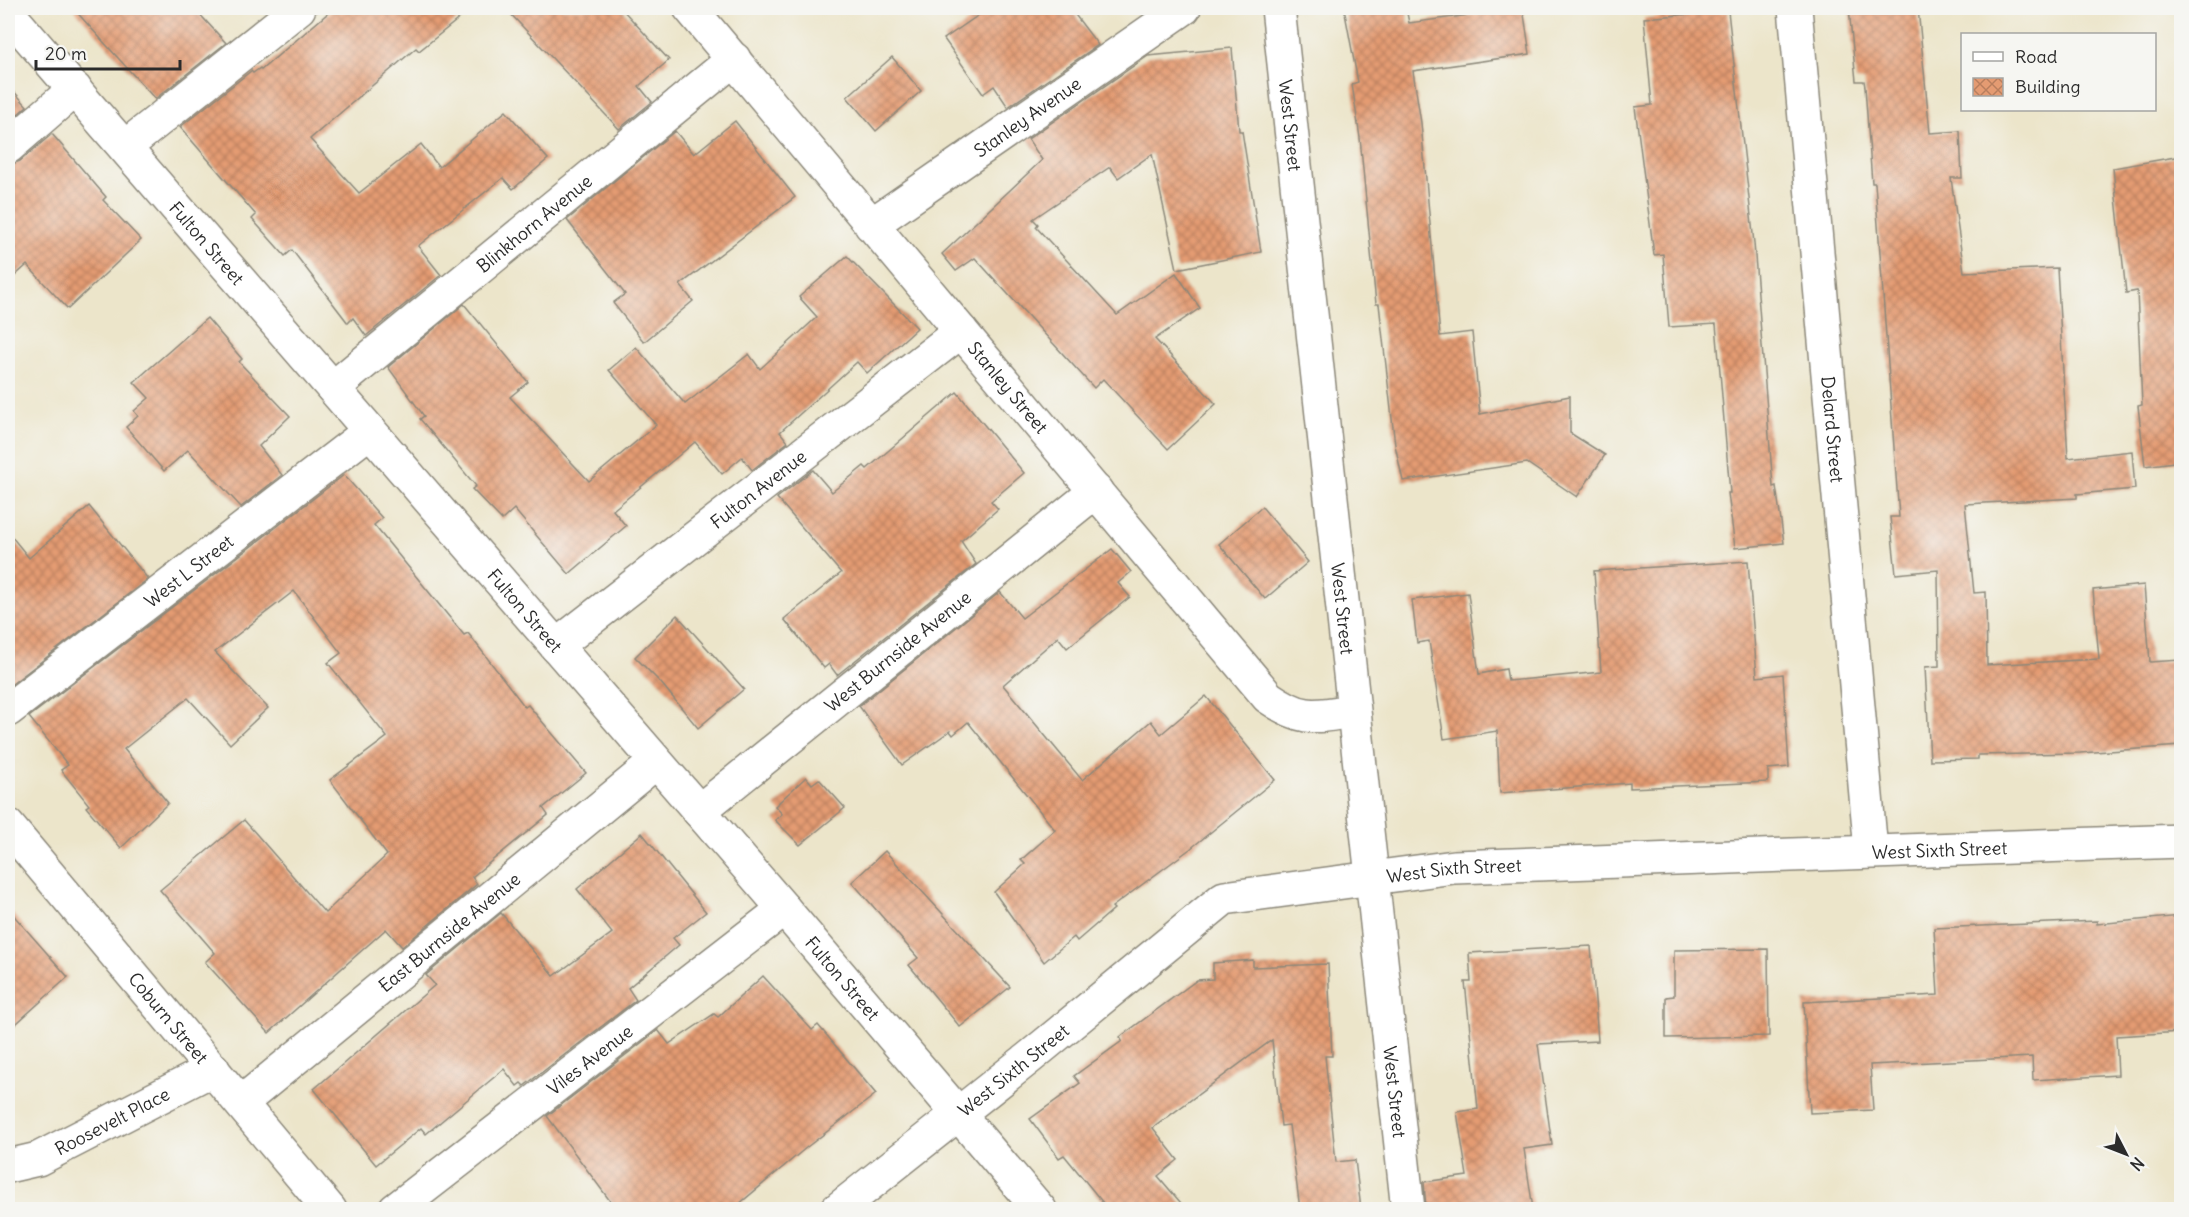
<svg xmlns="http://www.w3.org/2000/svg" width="2189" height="1217" viewBox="0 0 2189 1217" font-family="Delius,sans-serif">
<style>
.building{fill:url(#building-cross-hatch)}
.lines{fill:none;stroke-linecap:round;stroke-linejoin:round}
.street-casing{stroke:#8c887a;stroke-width:36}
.secondary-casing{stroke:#8c887a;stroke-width:36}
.street{stroke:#fff;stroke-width:33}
.secondary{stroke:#fff;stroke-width:33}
.labels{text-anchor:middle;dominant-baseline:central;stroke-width:4.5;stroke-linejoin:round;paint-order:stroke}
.street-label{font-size:18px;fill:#2b2b2b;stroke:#f6f6f2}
</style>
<defs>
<pattern id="building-cross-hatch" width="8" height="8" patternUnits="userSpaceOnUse" patternTransform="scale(1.5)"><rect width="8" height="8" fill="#e49b72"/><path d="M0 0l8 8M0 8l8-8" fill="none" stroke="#b97f5e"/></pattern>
</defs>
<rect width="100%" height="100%" fill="#f6f6f2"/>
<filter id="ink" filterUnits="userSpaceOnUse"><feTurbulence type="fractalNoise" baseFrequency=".0167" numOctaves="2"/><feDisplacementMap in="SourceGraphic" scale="12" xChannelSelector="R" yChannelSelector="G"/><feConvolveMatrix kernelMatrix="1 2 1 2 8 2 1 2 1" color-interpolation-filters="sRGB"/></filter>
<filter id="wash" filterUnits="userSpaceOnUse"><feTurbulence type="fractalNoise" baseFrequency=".008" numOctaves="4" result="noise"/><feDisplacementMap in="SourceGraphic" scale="24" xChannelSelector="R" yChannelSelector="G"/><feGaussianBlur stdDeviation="1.35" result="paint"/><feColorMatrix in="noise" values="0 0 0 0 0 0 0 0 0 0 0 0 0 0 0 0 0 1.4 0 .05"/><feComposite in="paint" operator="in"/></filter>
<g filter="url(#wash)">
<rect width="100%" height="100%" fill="#ece5ca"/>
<g id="blocks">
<g class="building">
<polygon points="73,8 194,8 226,43 155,99"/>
<polygon points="334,8 472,8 419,51 416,48 310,139 359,193 421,144 439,167 506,111 548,159 513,189 503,178 418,246 441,275 366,336 353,318 348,323 292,250 285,256 252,219 256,215 180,127 251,71 253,73 260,68 261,70"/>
<polygon points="505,8 621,8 669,60 639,86 652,102 619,129"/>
<polygon points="989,8 1070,8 1098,45 1008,107 994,86 983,94 944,39"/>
<polygon points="1344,8 1406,8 1409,23 1523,8 1530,54 1413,71 1421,123 1440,336 1472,332 1480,414 1570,396 1570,433 1605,455 1577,497 1527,463 1403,481 1395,445 1379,304 1376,304 1360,138 1352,84 1358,82"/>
<polygon points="1849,8 1918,8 1930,133 1960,131 1962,178 1951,178 1964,272 2057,268 2068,458 2132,451 2135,489 2077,494 2077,498 1965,504 1974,593 1986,592 1987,665 2099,659 2093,590 2144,585 2150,662 2181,660 2181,746 2080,753 1978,755 1978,759 1930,760 1925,667 1939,666 1938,570 1896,574 1890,517 1899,517 1875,183 1872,183 1865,87 1864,81 1856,81"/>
<polygon points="1728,11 1754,243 1773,487 1776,486 1784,543 1735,548 1728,493 1730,493 1716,324 1669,327 1663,254 1654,255 1635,107 1652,105 1644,18"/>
<polygon points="1232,48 1239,131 1242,131 1261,252 1177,269 1152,154 1118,178 1110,167 1033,219 1038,224 1036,227 1117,315 1176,273 1200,308 1155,339 1216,404 1168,449 1103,379 1094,388 975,258 956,271 942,254 1042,160 1028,139 1148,56"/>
<polygon points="892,57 921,91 876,131 847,97"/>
<polygon points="8,85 27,106 8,123"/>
<polygon points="735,121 795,197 680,285 693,301 644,342 613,303 625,294 567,220 675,131 694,154"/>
<polygon points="52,134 106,197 103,200 141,240 68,309 27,265 8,282 8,165 20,161"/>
<polygon points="2181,156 2181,461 2145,466 2138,406 2142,405 2137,291 2126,293 2113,168"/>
<polygon points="847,256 917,328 867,373 857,362 780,432 788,442 752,470 742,457 722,474 695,442 613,510 626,526 569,574 514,509 502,520 472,489 476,486 420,419 424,416 388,367 464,304 528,382 510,397 589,481 656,425 609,370 636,347 685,404 749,354 760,369 817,317 799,297"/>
<polygon points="207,318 242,359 239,362 290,416 259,446 282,475 241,507 188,450 164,471 126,427 138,416 134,411 149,398 134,382"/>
<polygon points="957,392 1024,473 991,501 998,509 961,541 976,564 837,675 829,664 824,668 784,619 841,573 777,498 813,470 832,492 864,466 867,469"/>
<polygon points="344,475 382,518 374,525 464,635 468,633 525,707 528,705 586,773 543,808 548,815 472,877 477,884 402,947 386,929 269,1033 205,962 215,953 160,890 244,820 325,913 387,855 330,780 387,737 328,663 341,653 294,591 215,652 268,708 230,744 188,698 124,749 168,803 121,848 86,807 89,805 61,770 68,765 29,717"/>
<polygon points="89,506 148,579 8,687 8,532 29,558"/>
<polygon points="1262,507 1308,562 1265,599 1219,544"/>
<polygon points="1112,549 1131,572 1118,583 1130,597 1067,648 1058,637 1003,685 1082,780 1151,721 1161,734 1206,696 1275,780 1190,849 1112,907 1114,909 1077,941 1074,937 1044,962 994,892 1025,864 1021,860 1055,830 968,722 953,735 950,731 902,765 859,706 1000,592 1022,618"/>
<polygon points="1748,561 1757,677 1783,674 1789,767 1768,769 1768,782 1630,788 1630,783 1500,793 1497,731 1444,739 1429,641 1417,643 1412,600 1468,593 1479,674 1506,669 1508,681 1601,672 1594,571"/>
<polygon points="677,615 744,689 698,728 661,683 635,657"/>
<polygon points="806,777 812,784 819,779 845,808 800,845 775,820 782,814 775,806"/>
<polygon points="642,833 706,912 673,938 679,945 628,988 636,1000 524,1086 521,1083 517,1086 504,1069 426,1134 421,1128 376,1165 314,1089 435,985 426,975 501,913 554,976 612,933 577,889"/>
<polygon points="885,851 1010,987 960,1027 909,965 918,958 852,882"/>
<polygon points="8,909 68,977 8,1031"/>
<polygon points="2181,916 2181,1032 2116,1036 2118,1075 2033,1080 2032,1057 1870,1065 1873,1110 1810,1113 1804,1002 1938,995 1934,928 2097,921 2097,924"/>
<polygon points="1591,946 1598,1041 1538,1044 1552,1145 1524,1149 1533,1209 1426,1209 1424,1182 1467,1176 1457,1112 1478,1109 1465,982 1471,982 1469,953"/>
<polygon points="1768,949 1769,1036 1666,1038 1666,997 1674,996 1674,950"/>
<polygon points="1253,960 1253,967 1328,964 1332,1056 1325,1056 1336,1162 1355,1160 1361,1209 1300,1209 1289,1125 1281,1126 1272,1040 1153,1128 1178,1160 1158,1176 1186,1209 1108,1209 1064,1155 1059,1158 1030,1119 1080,1083 1074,1076 1122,1041 1120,1037 1197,980 1213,979 1213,963"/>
<polygon points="763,976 812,1030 818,1025 876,1094 807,1147 733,1209 616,1209 547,1116 658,1030 669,1044 714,1014 718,1017"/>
</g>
</g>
</g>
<g filter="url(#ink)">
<use href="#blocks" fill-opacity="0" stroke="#8c887a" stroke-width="1.5"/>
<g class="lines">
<g class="street-casing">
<g id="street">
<path id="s1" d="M 690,8 L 1268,697 C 1303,721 1313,717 1353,711"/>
<path id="s2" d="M 1278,8 L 1408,1210"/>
<path id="s3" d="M 1795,8 L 1871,851"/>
<path id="s4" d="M 8,13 L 784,909 L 1040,1210"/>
<polyline points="8,147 75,89"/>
<polyline points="125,147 299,8"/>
<path id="s5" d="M 871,225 L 1184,8"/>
<path id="s6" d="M 333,388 L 734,59"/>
<path id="s7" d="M 556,646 L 961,331"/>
<path id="s8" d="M 8,710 L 370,431"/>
<path id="s9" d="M 699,811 L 1096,491"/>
<path id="s10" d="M 242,1102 L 656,762"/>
<path id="s11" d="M 8,1166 L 38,1159 L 213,1069"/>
<path id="s12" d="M 395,1210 L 784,909"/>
</g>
</g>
<g class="secondary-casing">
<g id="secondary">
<path id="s13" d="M 8,826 L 330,1210"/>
<path id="s14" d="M 837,1210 L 1030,1057 L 1224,898 L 1454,867 L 2182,841"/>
</g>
</g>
<use href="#street" class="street"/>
<use href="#secondary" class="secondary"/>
</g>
</g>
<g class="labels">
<g class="street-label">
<text stroke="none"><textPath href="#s5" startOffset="190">Stanley Avenue</textPath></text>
<text stroke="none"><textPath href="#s2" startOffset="118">West Street</textPath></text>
<text stroke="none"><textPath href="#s6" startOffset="260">Blinkhorn Avenue</textPath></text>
<text stroke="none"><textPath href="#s4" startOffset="304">Fulton Street</textPath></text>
<text stroke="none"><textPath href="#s1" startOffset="495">Stanley Street</textPath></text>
<text stroke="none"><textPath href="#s3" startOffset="423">Delard Street</textPath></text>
<text stroke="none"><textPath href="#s7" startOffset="256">Fulton Avenue</textPath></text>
<text stroke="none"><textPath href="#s8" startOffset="228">West L Street</textPath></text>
<text stroke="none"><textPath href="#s2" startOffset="604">West Street</textPath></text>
<text stroke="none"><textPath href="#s4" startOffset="790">Fulton Street</textPath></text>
<text stroke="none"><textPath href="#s9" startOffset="255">West Burnside Avenue</textPath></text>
<text stroke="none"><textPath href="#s14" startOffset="1215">West Sixth Street</textPath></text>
<text stroke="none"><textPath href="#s14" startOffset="729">West Sixth Street</textPath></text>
<text stroke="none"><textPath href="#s10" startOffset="268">East Burnside Avenue</textPath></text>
<text stroke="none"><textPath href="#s4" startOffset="1276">Fulton Street</textPath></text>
<text stroke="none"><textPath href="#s13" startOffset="250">Coburn Street</textPath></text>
<text stroke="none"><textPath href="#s12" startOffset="246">Viles Avenue</textPath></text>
<text stroke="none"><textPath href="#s14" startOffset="225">West Sixth Street</textPath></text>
<text stroke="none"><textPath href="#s2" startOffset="1090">West Street</textPath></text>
<text stroke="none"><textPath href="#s11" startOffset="114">Roosevelt Place</textPath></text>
</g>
</g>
<rect width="2189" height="1217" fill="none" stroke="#f6f6f2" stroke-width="30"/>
<rect x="1961" y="33" width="195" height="78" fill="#f6f6f2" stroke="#a5a5a2" stroke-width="1.5"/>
<rect x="1973" y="52" width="30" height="9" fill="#ffffff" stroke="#a5a5a2" stroke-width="1.5"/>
<text x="2015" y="63" font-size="18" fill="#2b2b2b">Road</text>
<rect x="1973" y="78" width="30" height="18" fill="url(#building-cross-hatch)" stroke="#a5a5a2" stroke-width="1.5"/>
<text x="2015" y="93" font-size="18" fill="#2b2b2b">Building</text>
<g transform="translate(2126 1154) rotate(132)" stroke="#f6f6f2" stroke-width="4.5" paint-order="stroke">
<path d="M0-4.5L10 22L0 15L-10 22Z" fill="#2b2b2b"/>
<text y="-9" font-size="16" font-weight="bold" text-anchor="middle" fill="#2b2b2b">N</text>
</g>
<path d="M36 60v9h144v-9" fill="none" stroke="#2b2b2b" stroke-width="3"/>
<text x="45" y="60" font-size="18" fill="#2b2b2b" stroke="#f6f6f2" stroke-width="4.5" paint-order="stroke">20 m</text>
</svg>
